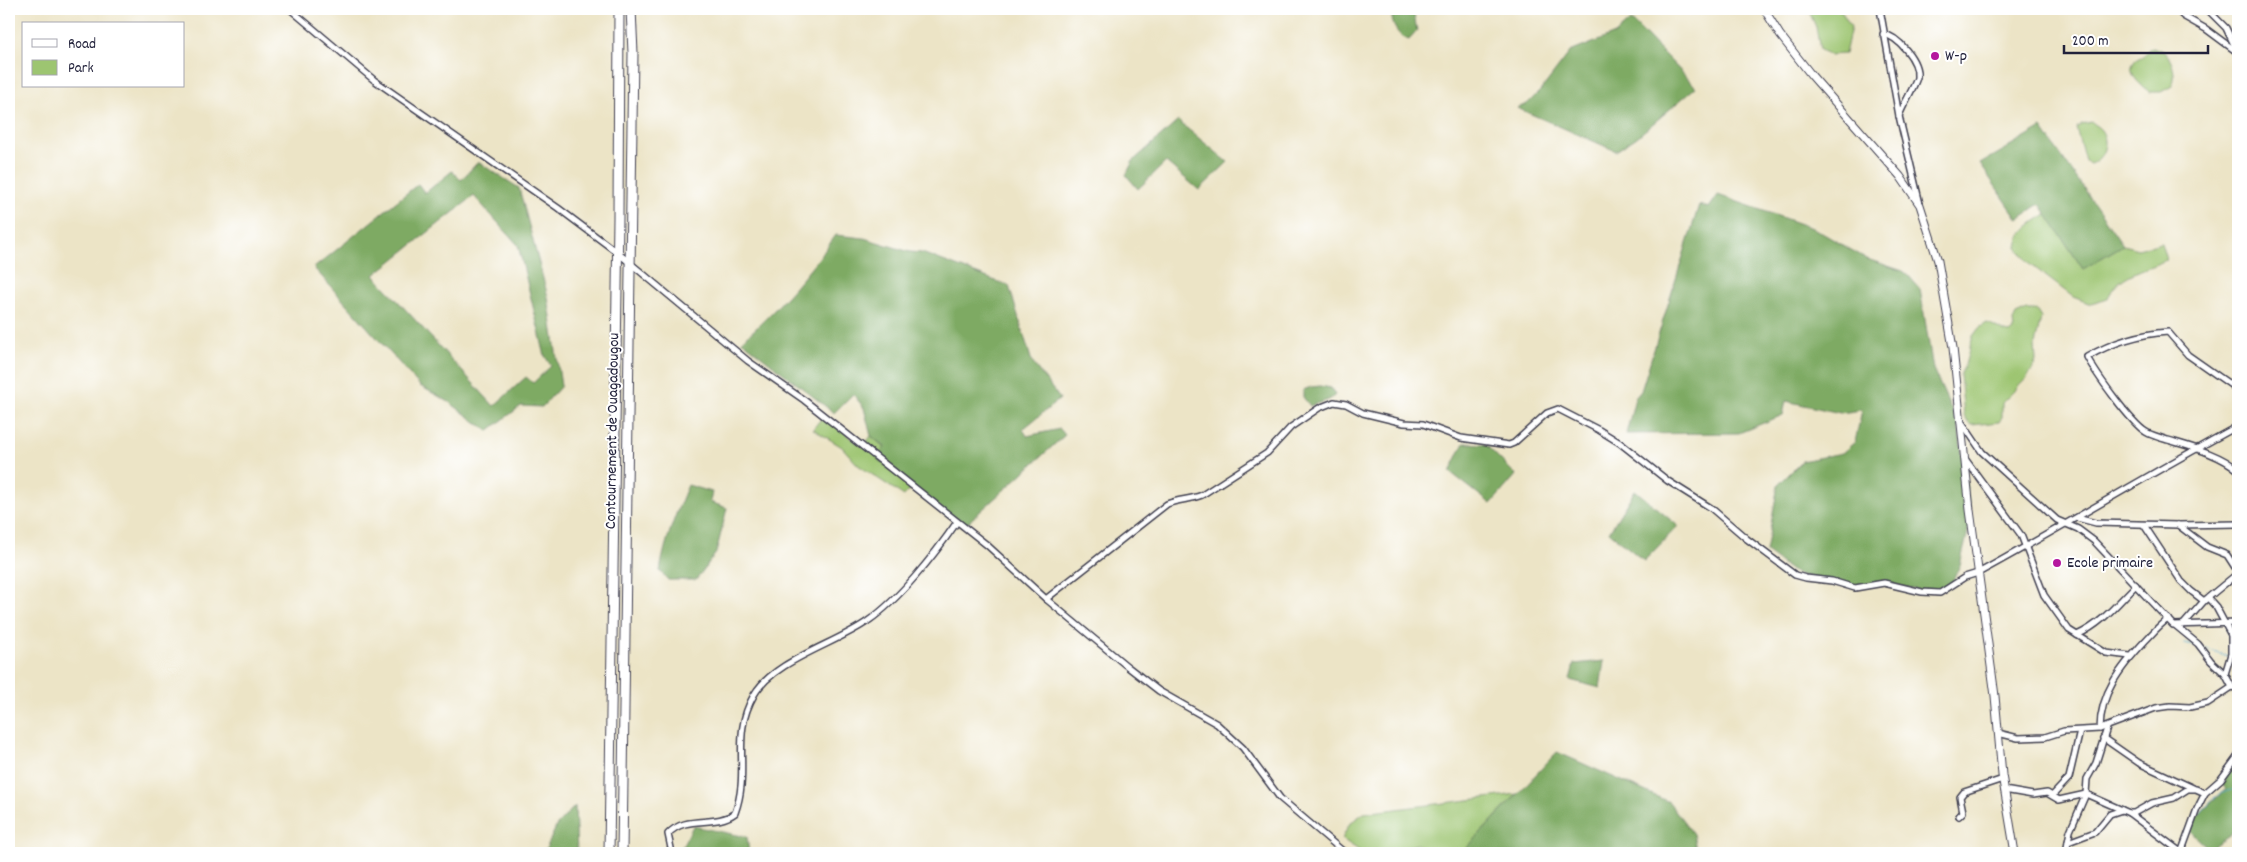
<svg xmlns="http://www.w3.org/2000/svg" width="2247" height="862" viewBox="0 0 2247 862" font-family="Dekko,sans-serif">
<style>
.green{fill:#9dc571;stroke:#607456}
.forest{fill:#7eaa63;stroke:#50664f;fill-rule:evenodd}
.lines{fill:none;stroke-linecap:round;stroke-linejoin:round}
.stream{stroke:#52a9cf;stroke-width:1}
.street-casing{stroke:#403f50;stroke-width:8}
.secondary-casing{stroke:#403f50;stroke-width:9}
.highway-casing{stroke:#403f50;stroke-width:11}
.street{stroke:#fff;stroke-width:5}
.secondary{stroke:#fff;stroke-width:7}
.highway{stroke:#fff;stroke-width:9}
.poi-dot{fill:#b5179e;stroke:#fff;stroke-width:2}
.labels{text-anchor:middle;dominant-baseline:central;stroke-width:4;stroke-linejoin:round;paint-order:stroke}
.poi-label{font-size:16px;fill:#22223b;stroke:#fff;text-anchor:start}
.street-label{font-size:16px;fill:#22223b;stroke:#fff}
</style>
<rect width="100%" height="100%" fill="#fff"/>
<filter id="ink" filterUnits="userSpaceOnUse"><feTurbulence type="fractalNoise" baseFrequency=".02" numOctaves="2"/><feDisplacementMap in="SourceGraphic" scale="10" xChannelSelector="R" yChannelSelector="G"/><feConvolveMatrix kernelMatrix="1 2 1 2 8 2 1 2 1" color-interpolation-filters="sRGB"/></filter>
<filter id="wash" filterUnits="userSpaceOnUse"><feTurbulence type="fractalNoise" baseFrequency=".0096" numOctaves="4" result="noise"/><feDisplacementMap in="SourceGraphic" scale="20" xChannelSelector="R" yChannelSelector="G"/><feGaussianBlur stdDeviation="1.12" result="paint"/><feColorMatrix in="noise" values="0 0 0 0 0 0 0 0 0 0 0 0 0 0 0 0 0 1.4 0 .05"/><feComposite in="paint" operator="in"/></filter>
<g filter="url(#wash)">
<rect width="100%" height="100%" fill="#ece4c6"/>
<g class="green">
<polygon points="1808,9 1840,9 1851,27 1845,54 1830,55 1820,50 1816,27"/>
<path d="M 2153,47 C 2156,48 2162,50 2164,52 C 2173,59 2177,78 2172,86 L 2161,92 L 2150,92 C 2141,86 2126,73 2134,62 C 2136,58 2141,58 2144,55 C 2148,51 2147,49 2153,47 Z"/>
<path d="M 2091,122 C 2094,125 2099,127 2101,130 C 2110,142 2103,160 2090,164 L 2085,161 L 2076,128 L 2082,124 Z"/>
<path d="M 2047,214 L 2083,269 L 2123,245 L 2138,249 L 2161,243 L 2166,260 C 2145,270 2116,274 2108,299 L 2091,304 L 2073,297 L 2030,264 L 2017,248 C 2018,231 2034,222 2047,214 Z"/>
<path d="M 2027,310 L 2036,310 L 2041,318 L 2035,345 L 2036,361 L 2032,370 L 2025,380 L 2002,403 L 2002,418 L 1999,422 L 1972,425 L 1967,421 L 1964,415 L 1960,375 L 1965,365 L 1973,336 L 1979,328 L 1987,323 C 1995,325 2003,333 2010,333 L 2014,330 L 2013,321 L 2016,315 Z"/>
<polygon points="823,416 863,447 871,436 885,448 878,459 912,486 904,496 858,465 842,447 813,429"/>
<polygon points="1517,794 1462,853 1428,853 1417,844 1389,853 1363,853 1342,839 1350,823 1364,813"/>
</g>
<g class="forest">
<path d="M 1393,9 L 1413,9 L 1417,31 L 1409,40 C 1396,36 1389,20 1393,9 Z"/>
<polygon points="1630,21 1634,23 1696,87 1637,137 1616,151 1517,108 1527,104 1541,90 1570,52 1615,34"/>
<polygon points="1178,121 1228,162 1199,190 1166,162 1138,189 1126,175 1133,161"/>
<polygon points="2042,128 2123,245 2083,269 2040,204 2018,219 1980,164"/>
<path d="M 478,162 L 519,188 L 548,297 L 561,386 L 542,407 L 521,406 L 488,431 L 449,402 L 420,386 L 314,268 L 418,184 L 425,193 L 452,171 L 461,180 ZM 474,196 L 518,245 L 545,356 L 551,366 L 533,383 L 526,377 L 494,406 L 374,275 Z"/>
<polygon points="1718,195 1815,229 1867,259 1903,271 1908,275 1920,289 1933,369 1958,424 1971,519 1960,565 1951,585 1939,592 1922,591 1883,582 1854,587 1796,574 1766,552 1778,485 1802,461 1842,453 1855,442 1862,410 1840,413 1786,401 1783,415 1739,433 1626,434 1635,398 1641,391 1699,205 1709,208"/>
<path d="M 836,235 L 864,238 L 910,252 L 922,253 L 1009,286 L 1032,362 L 1060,399 L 1023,429 L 1027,436 L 1060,429 L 1065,435 L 963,527 L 877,459 L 885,447 L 871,436 L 864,408 L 853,394 L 834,413 L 742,341 C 777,310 809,273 836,235 Z"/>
<path d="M 1320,386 L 1331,388 L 1335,395 C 1330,402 1318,402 1310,406 L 1303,397 L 1303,390 L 1311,387 Z"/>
<polygon points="1464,443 1485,444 1516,475 1491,504 1450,472"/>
<path d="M 688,485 L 712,492 L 710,502 L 727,508 L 716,553 L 696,580 L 668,580 L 660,571 C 665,540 676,513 688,485 Z"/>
<polygon points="1635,490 1678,526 1644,561 1609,532"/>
<polygon points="1604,661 1600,688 1570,680 1574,664"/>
<polygon points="1557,752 1669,802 1693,834 1697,853 1462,853"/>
<polygon points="2238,753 2238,829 2209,849 2190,831 2195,818 2226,789 2219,781"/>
<polygon points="575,806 577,853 544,853 557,825"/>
<polygon points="693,826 747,837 749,853 679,853"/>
</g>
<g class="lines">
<g class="stream">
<polyline points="2184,643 2195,645"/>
<polyline points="2204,648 2228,656"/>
<polyline points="2232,658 2238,661"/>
<polyline points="2200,813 2219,794 2238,788"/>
</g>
</g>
</g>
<g filter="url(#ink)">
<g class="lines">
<g class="street-casing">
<g id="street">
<polyline points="290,9 374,80 558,208 618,253 748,361 804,400 987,545 1046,599 1128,667 1159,691 1217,724 1243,748 1280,798 1345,853"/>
<polyline points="1880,9 1899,116 1920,204"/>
<polyline points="2176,9 2183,16 2206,29 2237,52"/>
<polyline points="2207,9 2226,28 2237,51"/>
<path d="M 1883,34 C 1898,36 1919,61 1917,77 C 1917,82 1902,107 1899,116"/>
<path d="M 2238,390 L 2188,355 L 2168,332 C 2138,334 2113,342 2087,357 C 2096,374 2131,423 2146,432 C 2153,436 2161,438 2168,440 C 2191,447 2220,454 2238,470"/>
<polyline points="1963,424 1982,452 2057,520 2078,529 2094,541 2173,625 2238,623"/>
<polyline points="1966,460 2021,535 2044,595 2069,630 2106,653 2130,656"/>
<polyline points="2077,518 2096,523 2178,525 2238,524"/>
<polyline points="2144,525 2181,581 2191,591 2204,601"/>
<polyline points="2178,525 2207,547 2227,555 2238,572"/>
<polyline points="2208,598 2216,607 2231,635"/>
<path d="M 1046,599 L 1167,504 C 1179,499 1190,500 1202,495 L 1267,453 L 1291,427 L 1319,408 L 1334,402 L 1346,404 L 1363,413 L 1404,423 L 1423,424 L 1461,438 L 1509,445 L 1514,443 L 1547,413 L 1558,409 L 1599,430 L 1620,443 L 1668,481 L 1711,508 L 1747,539 L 1795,575 L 1806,578 L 1832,581 L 1855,588 L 1884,583 L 1922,592 L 1940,593 L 1965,577 L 1978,573 C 2066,525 2151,473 2238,426"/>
<polyline points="2183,625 2204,601 2238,573"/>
<polyline points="2176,626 2198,644 2211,661 2225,674 2232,687"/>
<path d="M 2077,635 C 2102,624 2117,604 2136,585"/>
<polyline points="2225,674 2231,654 2231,635 2238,620"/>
<path d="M 2100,729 C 2100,693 2121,667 2145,641 C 2152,634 2159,625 2168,619"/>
<polyline points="1998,733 2018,738 2045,737 2064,731 2100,729 2156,708 2170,706 2190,707 2208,703 2232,687 2238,689"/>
<polyline points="2103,738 2139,763 2193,788"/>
<polyline points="2004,790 2033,795 2047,793 2059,800 2086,794 2129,813 2134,813 2152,803 2174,798 2188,789 2196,789 2205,793"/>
<polyline points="2053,795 2069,778 2080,731"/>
<polyline points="2129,813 2182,853"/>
<polyline points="1959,816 1963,812 1960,797 1964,792 2003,779"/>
<polyline points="2068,842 2095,832 2110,814 2122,810"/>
<path d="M 672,853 L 668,834 C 686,814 715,828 735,813 C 751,769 730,737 754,695 C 774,660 836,644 868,621 C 900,599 935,554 957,522"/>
<polyline points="2066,853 2070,831 2086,794 2087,779 2096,763 2107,728"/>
<polyline points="2181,853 2197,809 2205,793 2221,779 2238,756"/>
</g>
</g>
<g class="secondary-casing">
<polyline id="secondary" points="1764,9 1780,35 1812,76 1900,176 1920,205 1938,261 1953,348 1970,510 1995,696 2002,775 2015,853"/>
</g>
<g class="highway-casing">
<g id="highway">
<polyline points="609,853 618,218 619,9"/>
<polyline points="622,853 633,53 631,9"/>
</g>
</g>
<use href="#street" class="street"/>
<use href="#secondary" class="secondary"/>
<use href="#highway" class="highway"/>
</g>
</g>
<g class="poi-dot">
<circle cx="1935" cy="56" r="5"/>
<circle cx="2057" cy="563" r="5"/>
</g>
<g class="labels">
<g class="poi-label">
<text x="1945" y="56">W-p</text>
<text x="2067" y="563">Ecole primaire</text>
</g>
<g class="street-label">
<text transform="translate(613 431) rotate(-89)">Contournement de Ouagadougou</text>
</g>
</g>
<rect width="2247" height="862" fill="none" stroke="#fff" stroke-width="30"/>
<rect x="22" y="22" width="162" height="65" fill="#ffffff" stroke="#a7a7b1"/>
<rect x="32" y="39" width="25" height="8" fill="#ffffff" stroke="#a7a7b1"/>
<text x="68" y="48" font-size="15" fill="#22223b">Road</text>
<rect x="32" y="60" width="25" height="15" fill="#9dc571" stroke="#a7a7b1"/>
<text x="68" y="72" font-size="15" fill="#22223b">Park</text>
<path d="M2064 45v8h144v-8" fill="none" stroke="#22223b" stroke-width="2.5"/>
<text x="2072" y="45" font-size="15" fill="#22223b" stroke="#ffffff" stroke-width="4" paint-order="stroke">200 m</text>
</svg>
